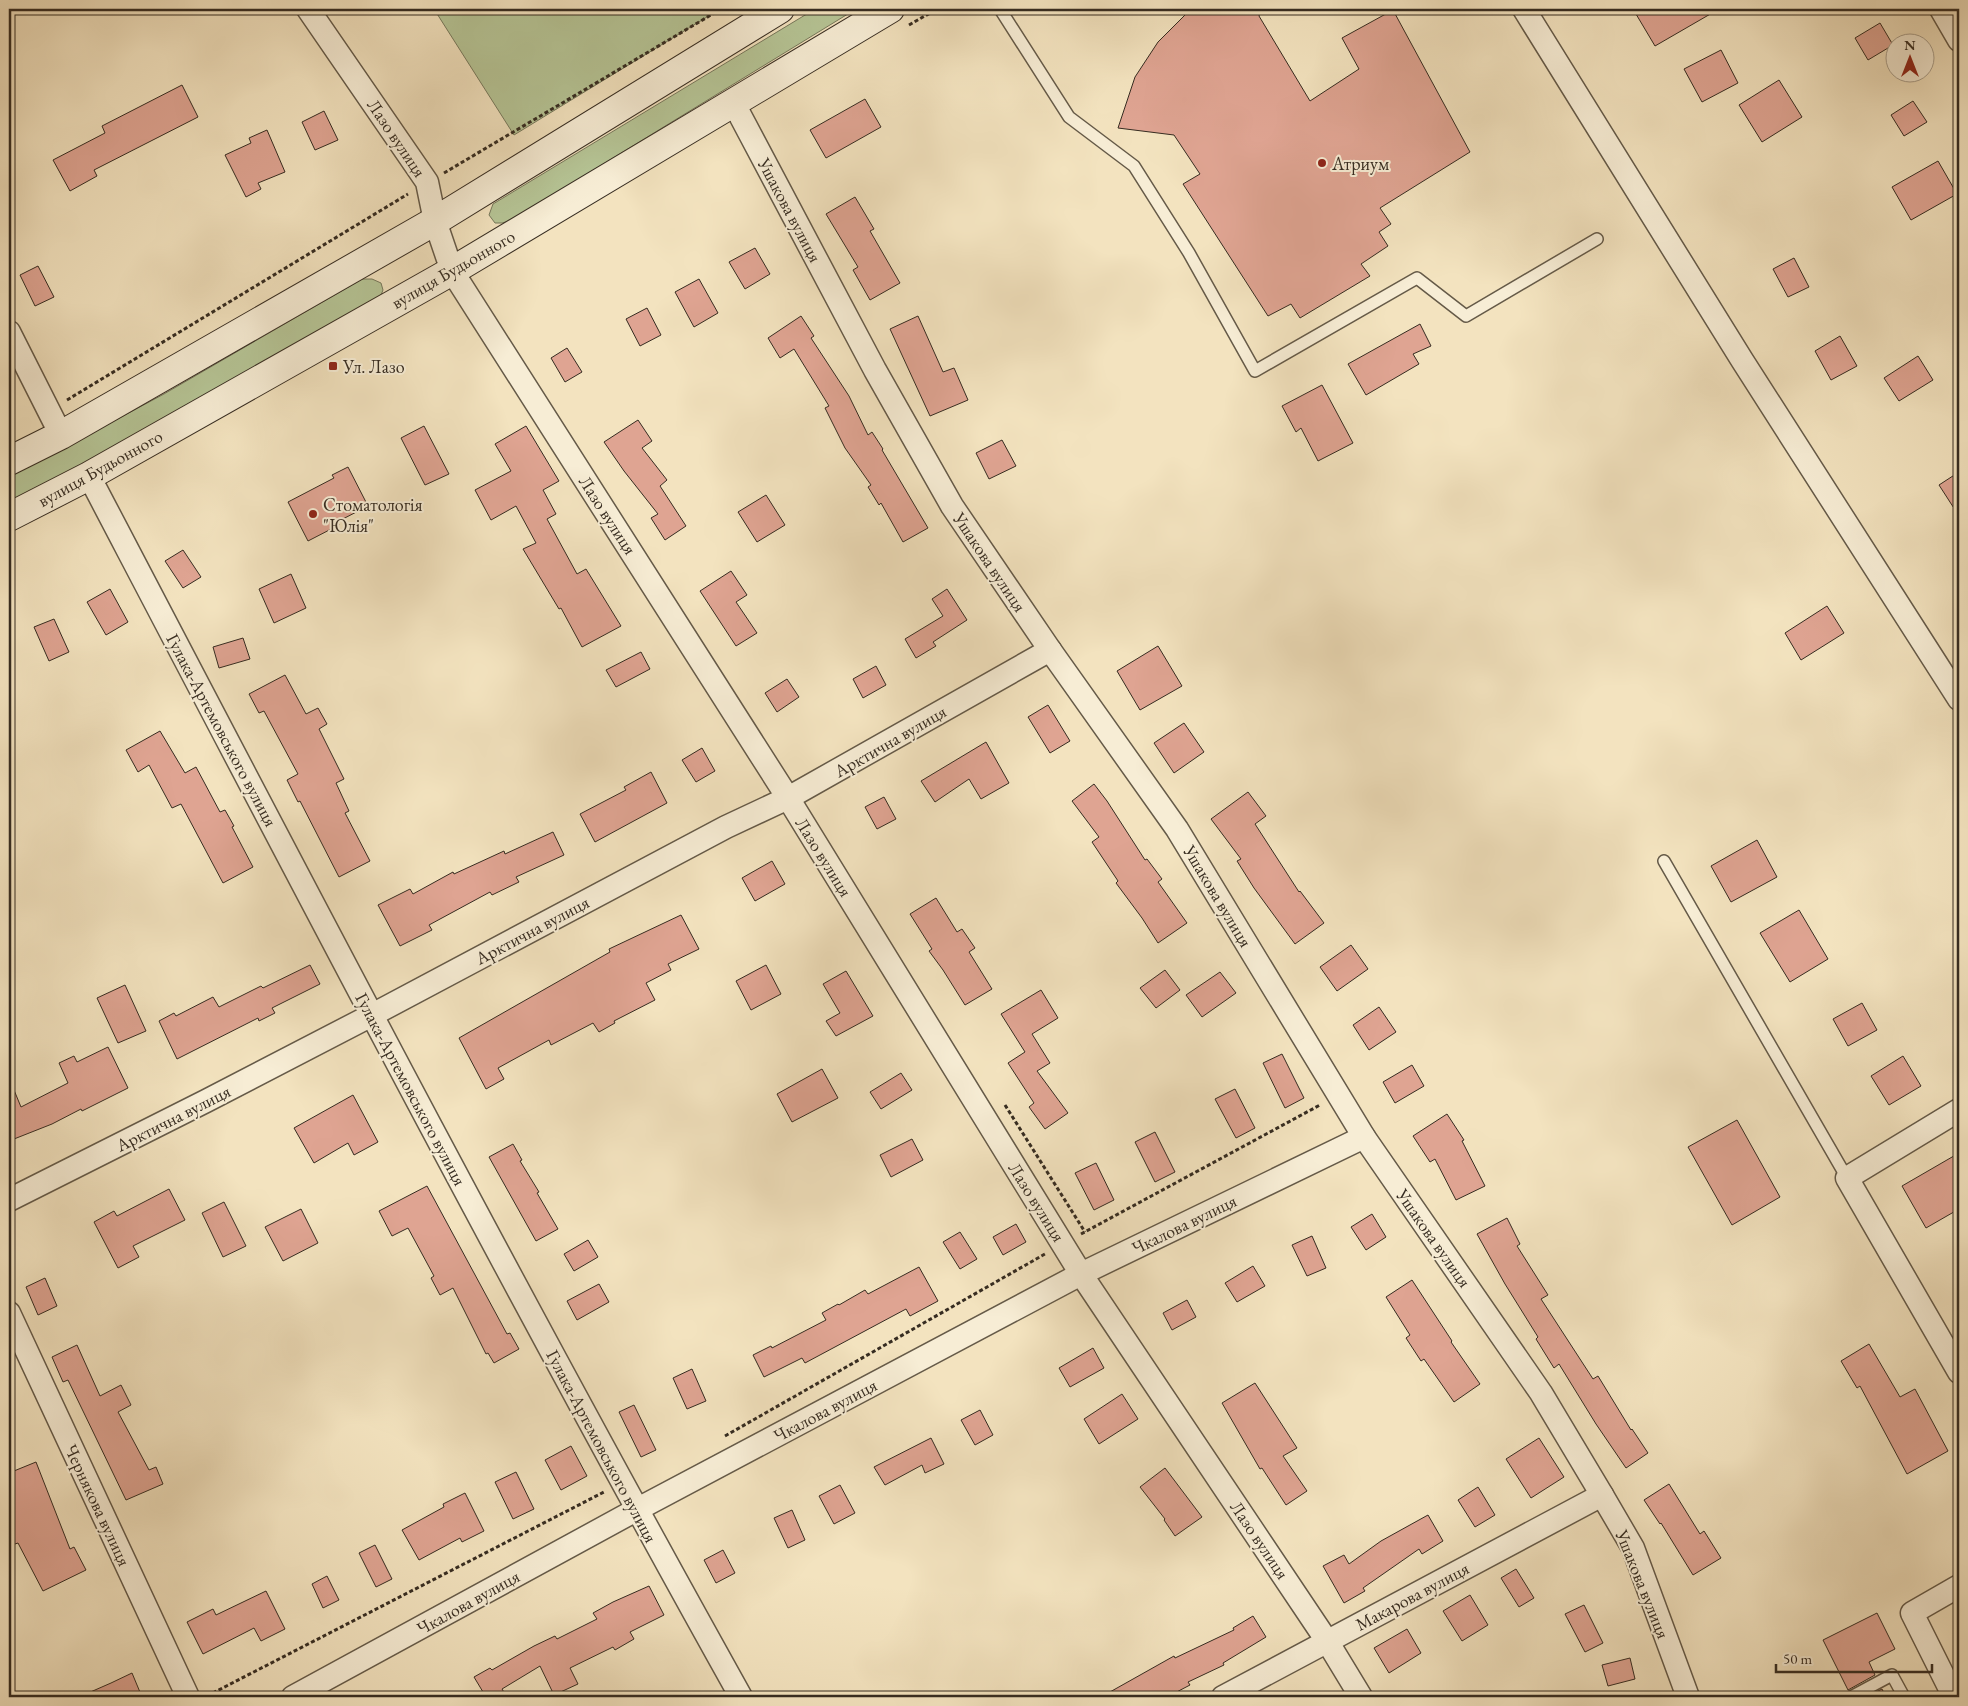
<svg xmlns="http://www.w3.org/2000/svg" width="1968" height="1706" viewBox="0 0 1968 1706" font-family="'EB Garamond',serif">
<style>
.green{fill:#b6c596;stroke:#76785c}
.building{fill:#dfa492;stroke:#362c21}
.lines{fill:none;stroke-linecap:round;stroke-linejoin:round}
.service-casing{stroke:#655a48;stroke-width:14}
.minor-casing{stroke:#655a48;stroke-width:25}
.secondary-casing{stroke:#362c21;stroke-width:30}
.path{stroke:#362c21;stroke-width:3;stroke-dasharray:4 2.5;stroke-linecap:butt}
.service{stroke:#f7edd5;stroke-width:11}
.minor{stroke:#f7edd5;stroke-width:22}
.secondary{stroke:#f7edd5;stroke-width:28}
.poi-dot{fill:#8f2418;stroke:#f7edd5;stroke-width:2}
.labels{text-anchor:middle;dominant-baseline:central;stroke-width:4;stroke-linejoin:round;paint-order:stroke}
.street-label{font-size:18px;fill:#362c21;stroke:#f7edd5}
.poi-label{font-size:18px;fill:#362c21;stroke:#f7edd5;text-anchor:start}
</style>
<rect width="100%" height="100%" fill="#f3e3bf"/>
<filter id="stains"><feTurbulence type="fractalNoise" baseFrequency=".004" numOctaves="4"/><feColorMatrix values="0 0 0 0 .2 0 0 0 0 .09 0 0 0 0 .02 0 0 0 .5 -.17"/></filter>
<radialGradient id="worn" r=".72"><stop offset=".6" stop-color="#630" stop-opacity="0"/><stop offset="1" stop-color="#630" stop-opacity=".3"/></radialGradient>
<g class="green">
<polygon points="434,9 720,9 514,135"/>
<polygon points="815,9 856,9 512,220 502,223 495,223 489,215 493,204"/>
<polygon points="362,279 372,279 381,283 383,290 379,300 127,441 9,503 9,477 164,394"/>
</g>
<g class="building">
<polygon points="1191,9 1261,9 1259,16 1310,101 1359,69 1342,38 1393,10 1470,152 1380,208 1391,224 1379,232 1388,246 1361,264 1370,276 1300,318 1291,304 1268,316 1183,184 1200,174 1174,135 1118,128 1135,77 1158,42"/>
<polygon points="1633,9 1719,9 1655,46"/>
<polygon points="1880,23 1893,45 1868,60 1855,38"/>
<polygon points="1721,50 1738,83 1702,102 1684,69"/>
<polygon points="1779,80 1802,117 1762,142 1739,105"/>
<polygon points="182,85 198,117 94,170 97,176 70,191 53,160 105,133 102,126"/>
<polygon points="865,99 881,127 826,158 810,130"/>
<polygon points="1913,101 1927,122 1904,136 1891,115"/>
<polygon points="324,111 338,140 315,150 302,122"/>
<polygon points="267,130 285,172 258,183 261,189 246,197 225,155 251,143 249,138"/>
<polygon points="1938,161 1957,194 1911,220 1892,187"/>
<polygon points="855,197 874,229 870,231 900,283 870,300 853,270 858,267 826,214"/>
<polygon points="755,248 770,274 745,289 729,262"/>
<polygon points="1794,258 1809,287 1788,297 1773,269"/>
<polygon points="38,266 54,297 35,306 20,275"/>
<polygon points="699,279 718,313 694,327 675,292"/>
<polygon points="647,308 661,335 640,346 626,319"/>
<polygon points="801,316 814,336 811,338 849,396 868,435 872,432 883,449 882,450 928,528 903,542 881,503 879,505 868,487 871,485 845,448 825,408 829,406 794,349 780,358 768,338"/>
<polygon points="918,316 943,372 954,368 968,400 930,416 890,329"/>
<polygon points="1420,324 1431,346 1413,354 1419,364 1366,395 1348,364"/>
<polygon points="1840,336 1857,366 1831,380 1815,351"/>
<polygon points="567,348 582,372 565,382 551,358"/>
<polygon points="1918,356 1933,380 1899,401 1884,378"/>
<polygon points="1322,385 1353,443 1318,461 1301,428 1296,432 1282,406"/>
<polygon points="638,420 652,441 642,448 667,480 660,486 686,526 665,540 651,518 658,514 624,471 604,442"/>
<polygon points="424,426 449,474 425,485 401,438"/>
<polygon points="526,426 559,481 543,490 556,514 547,519 577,574 586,569 621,626 582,647 561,608 559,609 523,549 536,543 516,506 491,520 475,490 511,471 495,444"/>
<polygon points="1002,440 1016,466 989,479 976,453"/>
<polygon points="348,467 368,506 337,522 339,525 308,541 288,502 334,478 332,475"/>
<polygon points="1959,472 1959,516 1939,485"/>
<polygon points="766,495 785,525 757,542 738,512"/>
<polygon points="183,550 201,577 183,588 165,561"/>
<polygon points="731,571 747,595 736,602 757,633 736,646 700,591"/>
<polygon points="291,574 306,608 274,623 259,589"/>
<polygon points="110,589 128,622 106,635 87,602"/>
<polygon points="947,589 967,620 933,642 936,646 916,658 905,639 943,616 932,599"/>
<polygon points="1827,606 1844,633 1801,660 1785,633"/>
<polygon points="54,619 69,652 49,661 34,627"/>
<polygon points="243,638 250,659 219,668 213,647"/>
<polygon points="1158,646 1182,686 1140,710 1117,671"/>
<polygon points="641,652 650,669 616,687 606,670"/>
<polygon points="876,666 886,685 863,698 853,679"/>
<polygon points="285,675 306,714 318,708 327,724 319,729 344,779 336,783 349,811 345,813 370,861 339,877 300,801 298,802 287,780 298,774 264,711 259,713 249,694"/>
<polygon points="787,679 799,697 777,712 765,693"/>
<polygon points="1048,705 1070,741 1050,753 1028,717"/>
<polygon points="1184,723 1204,752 1174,773 1154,743"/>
<polygon points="160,731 185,773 196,767 220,812 225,810 234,826 232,827 253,867 223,883 181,804 172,808 149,765 138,772 126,750"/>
<polygon points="986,742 1009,783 981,799 969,779 935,802 921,781"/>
<polygon points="702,748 715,771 696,782 682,760"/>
<polygon points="651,772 667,803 595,842 580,814 626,790 624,787"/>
<polygon points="1094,784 1107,801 1145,860 1147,859 1162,879 1158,882 1187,923 1158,943 1142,918 1116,883 1118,881 1092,842 1099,837 1072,801"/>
<polygon points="1248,792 1266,816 1255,824 1299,892 1300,891 1324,923 1295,944 1254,888 1237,861 1241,859 1211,819"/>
<polygon points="884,797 896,819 877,829 865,807"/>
<polygon points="553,832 564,855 516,877 519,882 492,895 490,892 429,925 432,930 400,946 378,905 410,889 413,894 453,872 454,874 504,851 505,854"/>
<polygon points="1757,840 1777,877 1731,902 1711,866"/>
<polygon points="772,861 785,884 755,901 742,878"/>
<polygon points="936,898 957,932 962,929 975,948 969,952 992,989 965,1005 943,970 929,951 932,949 910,914"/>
<polygon points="1799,910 1828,959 1790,982 1760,933"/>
<polygon points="681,915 699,949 668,964 671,970 646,983 655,1000 614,1021 615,1023 599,1032 593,1023 551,1045 549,1040 498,1068 504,1079 486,1089 459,1038 610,952 609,949"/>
<polygon points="1351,945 1368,969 1337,991 1320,967"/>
<polygon points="310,965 320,984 272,1008 275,1013 259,1021 258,1018 177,1059 159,1021 174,1013 176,1016 213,997 219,1007 261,986 263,988"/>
<polygon points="766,965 781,994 751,1010 736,981"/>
<polygon points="1165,970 1180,990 1156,1008 1140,988"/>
<polygon points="846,971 873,1016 836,1036 826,1021 840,1013 823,984"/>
<polygon points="1220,972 1236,993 1202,1017 1186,995"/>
<polygon points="125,985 146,1031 118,1043 97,998"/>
<polygon points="1041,990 1058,1018 1032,1034 1050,1063 1037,1071 1068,1113 1045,1129 1029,1107 1034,1103 1008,1063 1025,1052 1001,1014"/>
<polygon points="1862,1003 1877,1030 1848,1046 1833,1019"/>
<polygon points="1379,1007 1396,1032 1369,1050 1353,1025"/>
<polygon points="108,1047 128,1088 82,1111 81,1109 52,1124 14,1139 9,1126 9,1078 21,1107 68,1083 59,1063 74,1056 77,1062"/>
<polygon points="1282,1054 1304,1098 1285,1108 1263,1063"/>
<polygon points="1903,1056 1921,1086 1889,1105 1871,1076"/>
<polygon points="1412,1065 1424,1086 1395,1103 1383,1082"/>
<polygon points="822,1069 838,1098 792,1122 777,1094"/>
<polygon points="901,1073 912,1090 881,1109 870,1092"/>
<polygon points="1235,1089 1255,1128 1236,1138 1215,1099"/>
<polygon points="353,1095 378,1142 354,1155 348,1143 314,1163 294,1128"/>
<polygon points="1447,1114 1464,1140 1462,1141 1485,1186 1456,1200 1435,1159 1430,1162 1413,1136"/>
<polygon points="1737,1120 1780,1197 1732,1225 1688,1147"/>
<polygon points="1155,1132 1175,1172 1155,1182 1135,1142"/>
<polygon points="912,1139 923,1160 891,1177 880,1155"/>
<polygon points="513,1144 522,1160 520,1161 539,1192 537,1193 558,1229 536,1241 489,1157"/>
<polygon points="1959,1153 1959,1209 1926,1228 1902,1186"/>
<polygon points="1096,1163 1114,1200 1094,1210 1075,1173"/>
<polygon points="427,1186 507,1334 510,1333 519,1349 494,1363 488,1353 486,1354 453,1288 440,1295 431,1278 434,1276 408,1228 392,1236 379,1211"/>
<polygon points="169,1189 185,1220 133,1246 139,1257 118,1268 94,1222 114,1211 117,1216"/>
<polygon points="224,1202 246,1246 223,1257 202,1213"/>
<polygon points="301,1209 318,1243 283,1261 265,1227"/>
<polygon points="1372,1214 1386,1237 1366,1250 1351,1227"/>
<polygon points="1507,1218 1520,1244 1517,1246 1548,1295 1541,1299 1593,1379 1598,1376 1631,1430 1632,1429 1648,1453 1626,1468 1596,1424 1559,1364 1554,1368 1536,1339 1538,1337 1505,1284 1477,1234"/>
<polygon points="1016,1224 1026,1242 1003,1255 993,1237"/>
<polygon points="960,1232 977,1259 960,1269 943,1242"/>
<polygon points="1312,1236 1326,1268 1307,1276 1292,1245"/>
<polygon points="588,1240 598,1257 574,1271 564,1254"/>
<polygon points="1253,1266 1265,1286 1237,1302 1225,1283"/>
<polygon points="919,1267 938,1301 910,1316 906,1309 805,1363 802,1358 764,1377 753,1355 771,1346 772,1348 826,1320 822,1313 838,1304 839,1305 865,1290 868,1294"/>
<polygon points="45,1278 57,1306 38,1315 26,1287"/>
<polygon points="1412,1280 1452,1341 1451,1342 1480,1384 1454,1402 1424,1359 1421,1361 1406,1338 1410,1335 1386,1297"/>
<polygon points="599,1284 609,1302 577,1320 567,1301"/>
<polygon points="1187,1300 1196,1317 1172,1330 1163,1313"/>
<polygon points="1869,1344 1900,1397 1915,1389 1948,1451 1907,1474 1860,1386 1857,1388 1841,1361"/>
<polygon points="77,1345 100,1396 121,1385 131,1405 118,1412 149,1470 156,1467 163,1484 126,1500 68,1380 63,1382 52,1357"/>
<polygon points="1093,1348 1104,1368 1070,1387 1059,1368"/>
<polygon points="692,1369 706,1401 687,1409 673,1378"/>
<polygon points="1255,1383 1297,1448 1283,1456 1307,1491 1286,1505 1262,1468 1260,1469 1222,1403"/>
<polygon points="1122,1394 1138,1419 1099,1444 1084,1419"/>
<polygon points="634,1405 656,1450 641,1457 619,1412"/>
<polygon points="980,1410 993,1435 975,1445 961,1420"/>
<polygon points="931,1438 944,1464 925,1473 922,1465 885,1485 874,1467"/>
<polygon points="1539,1438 1564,1477 1531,1498 1506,1459"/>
<polygon points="571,1446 587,1476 561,1490 545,1460"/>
<polygon points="36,1462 70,1549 74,1547 86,1570 43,1591 18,1543 9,1546 9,1473"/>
<polygon points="1165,1468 1202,1517 1175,1536 1164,1520 1165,1519 1140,1487"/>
<polygon points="516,1472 534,1509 513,1519 495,1482"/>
<polygon points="1669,1484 1700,1534 1704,1531 1721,1558 1693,1575 1661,1523 1660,1524 1644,1500"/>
<polygon points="840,1485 855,1513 834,1524 819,1496"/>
<polygon points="1478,1487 1495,1515 1475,1527 1458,1500"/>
<polygon points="465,1493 484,1531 462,1542 460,1538 419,1560 402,1530 444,1507 443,1504"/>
<polygon points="792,1510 805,1540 788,1548 774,1518"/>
<polygon points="1428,1515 1443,1541 1422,1554 1419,1549 1363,1588 1365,1591 1344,1603 1323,1566 1344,1555 1349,1564 1381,1541"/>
<polygon points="375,1545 392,1579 376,1587 359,1553"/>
<polygon points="723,1550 735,1573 716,1583 704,1560"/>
<polygon points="1516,1569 1534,1598 1519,1607 1501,1578"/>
<polygon points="327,1576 339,1600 323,1608 312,1584"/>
<polygon points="649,1586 664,1615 630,1632 634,1639 615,1650 613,1647 570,1668 578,1684 554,1695 540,1666 502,1689 507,1697 486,1697 474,1677 490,1668 492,1670 534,1646 555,1636 557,1639 597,1619 593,1613 613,1602"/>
<polygon points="266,1591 285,1629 261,1641 254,1628 203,1654 187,1622 213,1609 216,1615"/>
<polygon points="1470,1595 1488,1625 1462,1641 1443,1611"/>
<polygon points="1584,1605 1603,1643 1585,1652 1565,1614"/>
<polygon points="1877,1613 1895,1649 1869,1662 1875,1675 1848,1690 1823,1640"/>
<polygon points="1253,1616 1266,1637 1223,1663 1224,1665 1188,1682 1190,1685 1167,1697 1101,1697 1174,1656 1175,1658 1234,1630 1233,1628"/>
<polygon points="1407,1629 1421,1653 1389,1673 1374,1648"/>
<polygon points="1630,1658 1635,1679 1608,1686 1602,1665"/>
<polygon points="132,1673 142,1697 79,1697 111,1683"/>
<polygon points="1882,1689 1886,1697 1866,1697"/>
</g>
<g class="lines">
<g class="service-casing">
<g id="service">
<polyline points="1000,9 1069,117 1134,166 1189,253 1255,371 1417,278 1466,316 1597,239"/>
<polyline points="1664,861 1847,1178"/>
<polyline points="1851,1697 1892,1675 1904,1697"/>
</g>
</g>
<g class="minor-casing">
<g id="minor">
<polyline points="308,9 427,182 435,221 452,271 788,798 1081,1274 1327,1641 1361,1697"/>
<polyline points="1524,9 1742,360 1959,699"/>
<polyline points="1941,9 1959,40"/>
<polyline points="733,102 875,370 952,506 1050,650 1177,829 1364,1137 1541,1393 1602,1495 1633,1548 1688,1697"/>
<polyline points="9,332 61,435"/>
<path d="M 89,476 C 303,885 516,1294 741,1697"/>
<polyline points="1959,1110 1847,1178 1959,1372"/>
<polyline points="9,1200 206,1101 372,1015 726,827 788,798 1050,650"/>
<polyline points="9,1313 188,1697"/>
<polyline points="293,1697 636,1510 1081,1274 1364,1137"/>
<polyline points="1223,1697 1602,1495"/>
<polyline points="1954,1697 1912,1613 1959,1586"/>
</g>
</g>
<g class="secondary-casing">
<g id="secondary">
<polyline points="9,461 61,435 435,221 780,9"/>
<polyline points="9,517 89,476 452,271 890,9"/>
</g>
</g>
<g class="path">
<polyline points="909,25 937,9"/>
<polyline points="444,173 721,9"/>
<polyline points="67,400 408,194"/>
<polyline points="1005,1105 1085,1232"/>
<polyline points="1081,1234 1320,1105"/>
<polyline points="725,1436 1045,1254"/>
<polyline points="207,1696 604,1492"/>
</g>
<use href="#service" class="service"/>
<use href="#minor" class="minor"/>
<use href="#secondary" class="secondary"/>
</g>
<g class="poi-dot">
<circle cx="1322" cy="163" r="5"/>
<rect x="328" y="361" width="10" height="10" rx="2.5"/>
<circle cx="313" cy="514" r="5"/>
</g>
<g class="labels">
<g class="street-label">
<text transform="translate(397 138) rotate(56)">Лазо вулиця</text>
<text transform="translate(790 210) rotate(62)">Ушакова вулиця</text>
<text transform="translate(453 269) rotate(-30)">вулиця Будьонного</text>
<text transform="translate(100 468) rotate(-29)">вулиця Будьонного</text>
<text transform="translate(608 515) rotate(57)">Лазо вулиця</text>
<text transform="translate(990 562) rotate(56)">Ушакова вулиця</text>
<text transform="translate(222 730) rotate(62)">Гулака-Артемовського вулиця</text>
<text transform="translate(890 741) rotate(-30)">Арктична вулиця</text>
<text transform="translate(824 857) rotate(58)">Лазо вулиця</text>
<text transform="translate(1218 896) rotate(59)">Ушакова вулиця</text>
<text transform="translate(532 930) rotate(-28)">Арктична вулиця</text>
<text transform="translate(411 1089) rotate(62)">Гулака-Артемовського вулиця</text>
<text transform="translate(173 1118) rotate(-27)">Арктична вулиця</text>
<text transform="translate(1037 1202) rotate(58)">Лазо вулиця</text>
<text transform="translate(1184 1224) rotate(-26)">Чкалова вулиця</text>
<text transform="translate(1434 1238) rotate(55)">Ушакова вулиця</text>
<text transform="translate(825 1410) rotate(-28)">Чкалова вулиця</text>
<text transform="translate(602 1446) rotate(62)">Гулака-Артемовського вулиця</text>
<text transform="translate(98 1505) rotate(65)">Чернякова вулиця</text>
<text transform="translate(1260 1540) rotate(56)">Лазо вулиця</text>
<text transform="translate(1643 1584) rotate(68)">Ушакова вулиця</text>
<text transform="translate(1412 1596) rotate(-28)">Макарова вулиця</text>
<text transform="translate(468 1602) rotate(-29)">Чкалова вулиця</text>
</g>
<g class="poi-label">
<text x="1332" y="163">Атриум</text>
<text x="343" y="366">Ул. Лазо</text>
<text x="323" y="504">Стоматологія<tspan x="323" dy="21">"Юлія"</tspan></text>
</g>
</g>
<rect width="1968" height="1706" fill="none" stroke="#f3e3bf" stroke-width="30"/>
<rect x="10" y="10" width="1948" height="1686" fill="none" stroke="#362c21" stroke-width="2.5"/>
<rect x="15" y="15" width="1938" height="1676" fill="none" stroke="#362c21"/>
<g transform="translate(1910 58)"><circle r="24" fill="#f7edd5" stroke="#aaa08d"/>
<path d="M0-4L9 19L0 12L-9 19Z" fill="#8f2418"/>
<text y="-8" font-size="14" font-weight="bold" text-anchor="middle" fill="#362c21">N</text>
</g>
<path d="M1776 1664v8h156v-8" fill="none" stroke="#362c21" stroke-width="2.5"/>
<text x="1783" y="1664" font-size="15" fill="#362c21" stroke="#f7edd5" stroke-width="4" paint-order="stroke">50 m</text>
<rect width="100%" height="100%" filter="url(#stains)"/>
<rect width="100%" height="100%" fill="url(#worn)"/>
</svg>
